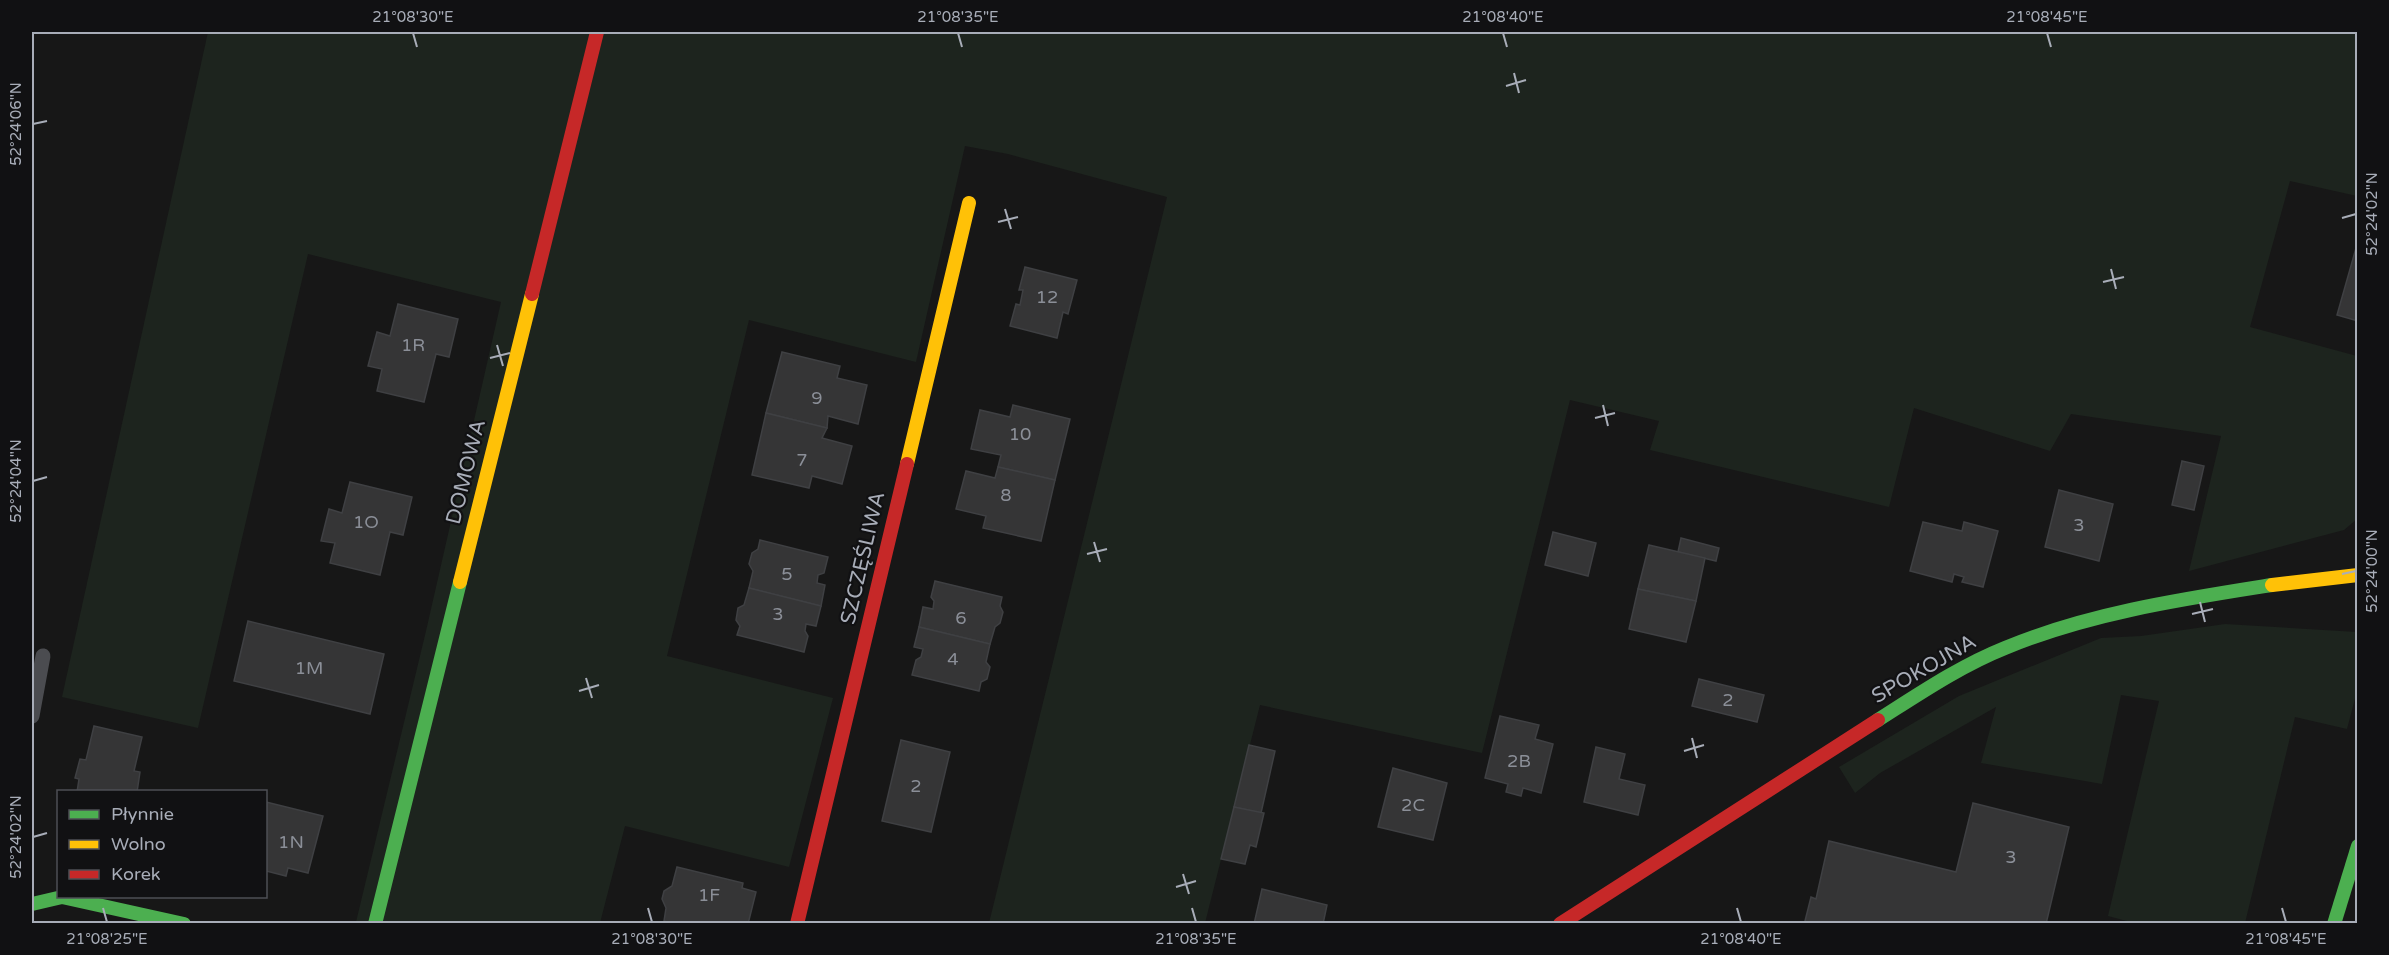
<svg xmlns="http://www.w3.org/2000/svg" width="2389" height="955" viewBox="0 0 2389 955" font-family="'Varela Round',sans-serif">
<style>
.green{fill:#1d241e}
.building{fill:#353536;stroke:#3f4043;stroke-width:1.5}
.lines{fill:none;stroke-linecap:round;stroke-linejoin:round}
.lane{stroke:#4b4c50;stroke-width:15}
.fast{stroke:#4caf50;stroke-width:14}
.slow{stroke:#ffc107;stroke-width:14}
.jam{stroke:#c62828;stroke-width:14}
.ticks{fill:none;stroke:#a8adb8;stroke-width:2}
.labels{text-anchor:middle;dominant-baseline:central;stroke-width:4.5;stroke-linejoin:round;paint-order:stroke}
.number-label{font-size:18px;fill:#8b8f98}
.street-label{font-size:21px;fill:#a8adb8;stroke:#111113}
.neatline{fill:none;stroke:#a8adb8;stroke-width:2}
.ticks-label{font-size:15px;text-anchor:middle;fill:#a8adb8}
</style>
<rect width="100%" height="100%" fill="#171717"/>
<g class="green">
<polygon points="208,32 2357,32 2357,196 2290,181 2250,327 2357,356 2357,519 2344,530 2189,571 2221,436 2071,414 2050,451 1914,408 1889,507 1650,450 1659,421 1570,400 1482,753 1260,705 1205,923 989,923 1167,197 1008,154 965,146 916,362 749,320 667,656 833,698 789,867 625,826 600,923 359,924 356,922 426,631 501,302 308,254 198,728 62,697"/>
<polygon points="2225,624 2357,632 2357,691 2347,729 2295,717 2245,923 2138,924 2108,916 2159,701 2121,695 2102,784 1981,763 1996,707 1880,773 1855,793 1839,767 1959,696 2101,638 2141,636"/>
</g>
<g class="building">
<polygon points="2358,241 2358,321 2337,315"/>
<polygon points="1025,267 1077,280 1068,314 1063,312 1057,338 1010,326 1016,304 1020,305 1023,290 1019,290"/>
<polygon points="398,304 458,319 449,357 436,354 424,402 377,391 382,369 368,366 377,332 390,336"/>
<polygon points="782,352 840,366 837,378 867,385 858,424 828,416 827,428 766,413"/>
<polygon points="1013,405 1070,419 1055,480 998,467 1001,455 971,449 980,410 1010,417"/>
<polygon points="766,413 827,428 822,438 852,446 842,484 812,476 809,488 752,475"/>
<polygon points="2182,461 2204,466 2194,510 2172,505"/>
<polygon points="998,467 1055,480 1041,541 983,528 986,516 956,509 966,471 995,478"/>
<polygon points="350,482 412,497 403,535 390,532 380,575 330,563 335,543 321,541 329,509 342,513"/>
<polygon points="2059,490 2113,504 2099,561 2045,547"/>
<polygon points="1923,522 1962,531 1964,522 1998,531 1983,587 1962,582 1964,577 1954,574 1952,582 1910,571"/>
<polygon points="1553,532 1596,543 1588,576 1545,565"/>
<polygon points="1681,538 1719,548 1716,561 1678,552"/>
<polygon points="760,540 828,557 824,573 818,575 817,583 825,585 821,606 749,588 753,571 749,564 752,553 758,549"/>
<polygon points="1649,545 1705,558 1696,601 1638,589"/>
<polygon points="935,581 1002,597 1000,606 1003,612 1000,623 995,627 990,644 919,627 923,607 933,609 934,601 931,597"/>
<polygon points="749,588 821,606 816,626 806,624 805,631 808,636 804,652 737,635 740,626 736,620 738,608 744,605"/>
<polygon points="1638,589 1696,601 1686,642 1629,629"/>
<polygon points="248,621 384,654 370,714 234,681"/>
<polygon points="919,627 990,644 986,662 990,667 987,679 981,682 979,691 912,675 916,660 921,657 923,649 914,647"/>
<polygon points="1699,679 1764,695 1757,722 1692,706"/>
<polygon points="1500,716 1539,725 1535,739 1553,744 1541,793 1523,788 1521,796 1506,792 1508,784 1485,778"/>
<polygon points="94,726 142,737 134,771 140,772 137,792 77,792 79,779 75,778 80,759 86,760"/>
<polygon points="901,740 950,752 931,832 882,821"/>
<polygon points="1249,745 1275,751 1261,813 1234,807"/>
<polygon points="1596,747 1625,754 1619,779 1645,785 1638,815 1584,802"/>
<polygon points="1393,768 1447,783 1433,840 1378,827"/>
<polygon points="266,802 323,816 308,873 288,868 286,876 266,871"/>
<polygon points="1973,803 2069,827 2046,924 1810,924 1805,921 1811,897 1816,899 1829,841 1956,872"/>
<polygon points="1234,807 1264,813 1256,847 1250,845 1245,864 1221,859"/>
<polygon points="677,867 743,883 742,888 756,892 748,924 674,924 664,921 666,908 662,899 664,891 672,886"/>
<polygon points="1262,889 1327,905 1323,924 1254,924"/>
</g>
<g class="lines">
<polyline class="lane" points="32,716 43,656"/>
<g class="fast">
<path d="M 1878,720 C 1919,694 1960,666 2005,648 C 2089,613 2183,599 2272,585"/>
<polyline points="32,904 62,897 184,924"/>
<polyline points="375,924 460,582"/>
<polyline points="2334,924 2358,846"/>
</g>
<g class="slow">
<polyline points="907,464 969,203"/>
<polyline points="460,582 532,294"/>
<polyline points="2272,585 2358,575"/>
</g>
<g class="jam">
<polyline points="532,294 597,32"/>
<polyline points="797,924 907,464"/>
<polyline points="1560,924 1878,720"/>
</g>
</g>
<path class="ticks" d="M 413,33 L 417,47M 958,33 L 962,47M 1503,33 L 1507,47M 2047,33 L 2051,47M 1514,73 L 1519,93M 1506,86 L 1526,80M 33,124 L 47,121M 1005,209 L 1011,229M 2342,218 L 2356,214M 998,222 L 1018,217M 2111,269 L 2116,289M 2103,282 L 2124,277M 497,345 L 503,366M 490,358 L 510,353M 1603,405 L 1608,426M 1595,418 L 1615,413M 33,481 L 47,477M 1094,542 L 1100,562M 1087,554 L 1107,549M 2342,574 L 2356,571M 2200,602 L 2205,622M 2192,614 L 2213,609M 586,678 L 592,698M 579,691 L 599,685M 1692,738 L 1697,758M 1684,751 L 1704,745M 33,837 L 47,833M 1183,874 L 1189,894M 1176,887 L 1196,881M 103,908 L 107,922M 648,908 L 652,922M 1192,908 L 1196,922M 1737,908 L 1741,922M 2282,908 L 2286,922"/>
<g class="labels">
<g class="number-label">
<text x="1047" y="297">12</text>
<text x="413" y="345">1R</text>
<text x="817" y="398">9</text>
<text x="1020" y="434">10</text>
<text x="802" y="460">7</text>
<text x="1006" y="495">8</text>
<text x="366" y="522">1O</text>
<text x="2079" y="525">3</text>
<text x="787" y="574">5</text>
<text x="778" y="614">3</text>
<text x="961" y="618">6</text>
<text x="953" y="659">4</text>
<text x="309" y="668">1M</text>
<text x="1728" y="700">2</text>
<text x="1519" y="761">2B</text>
<text x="916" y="786">2</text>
<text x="1413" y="805">2C</text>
<text x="291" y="842">1N</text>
<text x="2011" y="857">3</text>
<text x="709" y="895">1F</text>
</g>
<g class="street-label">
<text transform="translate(466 472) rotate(-76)">DOMOWA</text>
<text transform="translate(863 558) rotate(-77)">SZCZĘŚLIWA</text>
<text transform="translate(1924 669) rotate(-30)">SPOKOJNA</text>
</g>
</g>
<rect width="2389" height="955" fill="none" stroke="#111113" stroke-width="66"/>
<rect x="57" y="790" width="210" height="108" fill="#111113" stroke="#4d4f55" stroke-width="1.5"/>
<rect x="69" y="810" width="30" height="9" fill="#4caf50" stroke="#4d4f55" stroke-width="1.5"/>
<text x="111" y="820" font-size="18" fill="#a8adb8">Płynnie</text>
<rect x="69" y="840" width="30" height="9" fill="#ffc107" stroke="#4d4f55" stroke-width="1.5"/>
<text x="111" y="850" font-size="18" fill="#a8adb8">Wolno</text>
<rect x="69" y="870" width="30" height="9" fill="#c62828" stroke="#4d4f55" stroke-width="1.5"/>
<text x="111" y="880" font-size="18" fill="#a8adb8">Korek</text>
<rect x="33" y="33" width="2323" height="889" class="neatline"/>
<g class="ticks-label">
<text x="413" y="22">21°08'30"E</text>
<text x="958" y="22">21°08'35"E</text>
<text x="1503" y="22">21°08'40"E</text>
<text x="2047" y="22">21°08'45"E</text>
<text transform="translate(16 124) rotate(-90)" y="5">52°24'06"N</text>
<text transform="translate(2372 214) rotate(-90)" y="5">52°24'02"N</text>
<text transform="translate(16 481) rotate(-90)" y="5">52°24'04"N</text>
<text transform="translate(2372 571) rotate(-90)" y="5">52°24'00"N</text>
<text transform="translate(16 837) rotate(-90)" y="5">52°24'02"N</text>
<text x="107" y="944">21°08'25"E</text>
<text x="652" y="944">21°08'30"E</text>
<text x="1196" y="944">21°08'35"E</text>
<text x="1741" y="944">21°08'40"E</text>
<text x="2286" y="944">21°08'45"E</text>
</g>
</svg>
